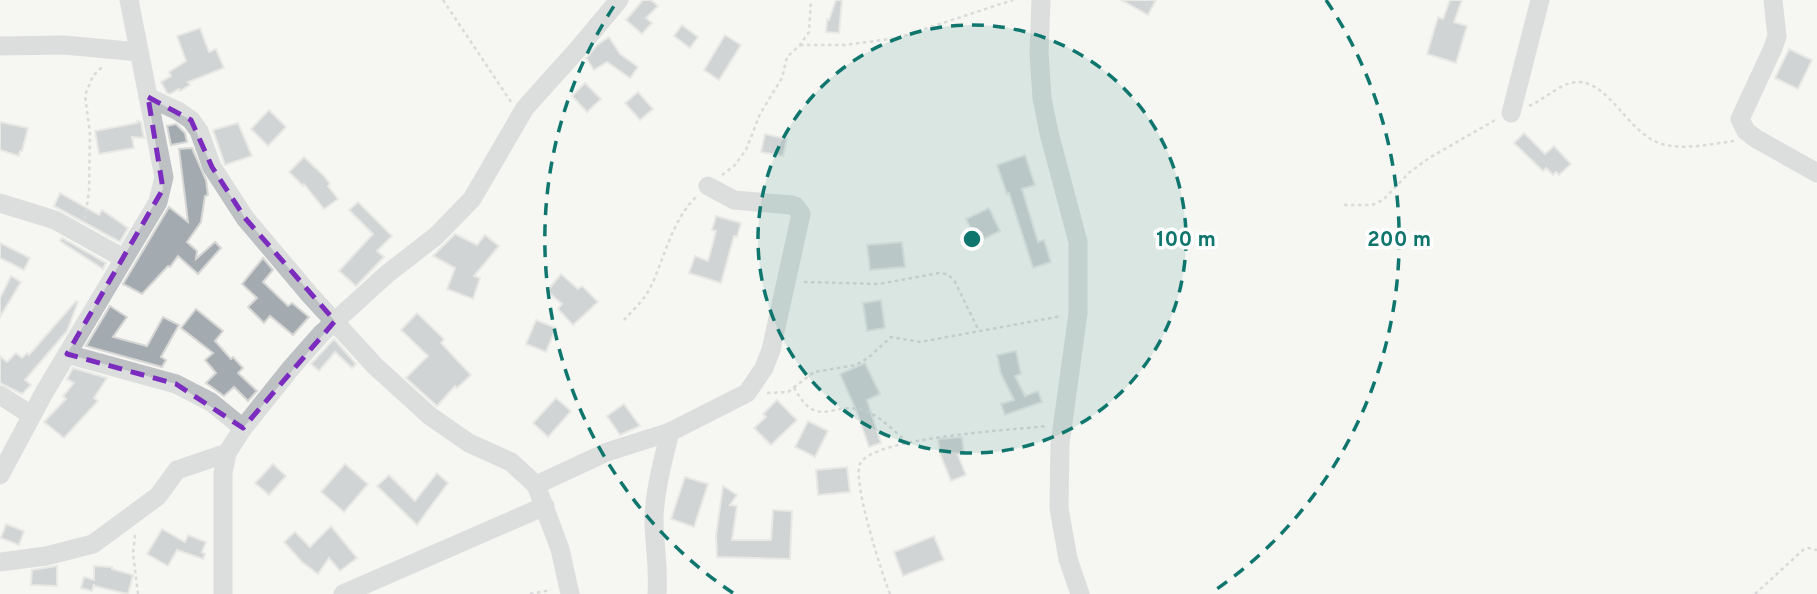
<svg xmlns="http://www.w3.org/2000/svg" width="1817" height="594" viewBox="0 0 1817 594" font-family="Overpass,sans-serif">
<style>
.building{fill:#a4abb0;stroke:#d7d7d6;stroke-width:2}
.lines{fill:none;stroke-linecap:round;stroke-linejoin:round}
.path{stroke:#b7babc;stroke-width:2.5;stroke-dasharray:3.5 3.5;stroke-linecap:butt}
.minor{stroke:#bdc1c4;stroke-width:19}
.marked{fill:none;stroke:#7b2cbf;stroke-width:5;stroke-dasharray:14 9;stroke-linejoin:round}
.ring{fill:none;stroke:#0f766e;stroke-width:3.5;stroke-dasharray:12 9}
.centre{fill:#0f766e;stroke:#fff;stroke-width:3.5}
.ring-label{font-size:21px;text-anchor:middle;font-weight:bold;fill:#0f766e;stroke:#fff;stroke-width:7;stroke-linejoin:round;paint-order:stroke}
</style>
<rect width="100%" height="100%" fill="#f6f6f3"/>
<g class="building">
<polygon points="643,0 651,0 658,6 646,18 652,23 642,34 626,20"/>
<polygon points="836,0 842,0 839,33 826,32 827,19 829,20"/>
<polygon points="1121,0 1156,0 1148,15"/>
<polygon points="1450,0 1462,0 1454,22 1467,26 1456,63 1427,54 1438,17 1443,19"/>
<polygon points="682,25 698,37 690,48 674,36"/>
<polygon points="200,28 209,52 216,49 224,68 188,82 190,85 180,91 179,89 170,94 167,93 161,82 171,76 169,72 186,61 177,36"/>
<polygon points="725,35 741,45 719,80 704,70"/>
<polygon points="609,37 620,54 638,67 630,78 607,62 594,70 586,58 597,45"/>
<polygon points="1789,49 1812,60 1798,89 1775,78"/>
<polygon points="585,83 601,99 587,112 572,96"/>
<polygon points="638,92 653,109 640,120 625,103"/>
<polygon points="269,110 286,127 268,146 251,129"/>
<polygon points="137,121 141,122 144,138 132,137 134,148 99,154 95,131 137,123"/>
<polygon points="0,122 28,128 22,151 20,151 19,156 0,150"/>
<polygon points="238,123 252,156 225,165 213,130"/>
<polygon points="176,124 185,133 187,142 171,145 167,126"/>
<polygon points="1524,133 1545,154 1554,146 1571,164 1559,175 1556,172 1553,175 1546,168 1543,171 1514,143"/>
<polygon points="765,134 787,139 783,156 761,152"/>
<polygon points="192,148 206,180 208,195 205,196 201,222 187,242 197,251 196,259 215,242 221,248 198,274 178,256 170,267 168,266 142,294 123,284 169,207 188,222 179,149"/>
<polygon points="1025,155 1035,185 1022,189 1038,242 1044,240 1051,262 1033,268 1009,193 1007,194 997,165"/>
<polygon points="304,157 324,176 330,184 328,186 338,199 324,209 304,184 303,186 289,172"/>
<polygon points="60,193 99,215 102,210 128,228 120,242 54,206"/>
<polygon points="358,202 392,236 377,251 384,257 356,286 339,271 373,234 349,210"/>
<polygon points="989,208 1000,231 978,242 966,219"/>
<polygon points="716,216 741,223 737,237 734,236 721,283 689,273 695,256 708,261 716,231 712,230"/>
<polygon points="455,234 477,245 485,235 499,246 474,276 480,278 473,299 447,289 455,268 433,256"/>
<polygon points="62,238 106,263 103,269 60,241"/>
<polygon points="902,242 905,267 870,270 867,245"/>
<polygon points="0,243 30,258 24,270 0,258"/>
<polygon points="263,258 273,270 263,282 288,306 292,303 309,317 293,335 270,316 264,323 248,307 257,298 242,284"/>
<polygon points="561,274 578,289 582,286 598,302 573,325 558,309 562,304 547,291"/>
<polygon points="11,276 21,282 0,317 0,298"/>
<polygon points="881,300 885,328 867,331 863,303"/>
<polygon points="76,301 78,302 67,331 25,380 31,385 22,394 0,383 0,356 7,362 16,353 22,358 27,353 29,355"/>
<polygon points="110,306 127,317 113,337 147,346 163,317 179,325 161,357 166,360 162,367 86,346"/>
<polygon points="196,309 223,331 215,341 231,359 233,357 243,368 238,373 257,391 248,401 234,387 224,396 206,383 216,373 205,360 213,353 181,328"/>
<polygon points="417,313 444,339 441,343 471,375 457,388 455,386 437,406 406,378 428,356 401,330"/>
<polygon points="536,320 556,328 546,352 526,344"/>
<polygon points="334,339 356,364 352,368 335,352 319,371 311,364"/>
<polygon points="1016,351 1021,374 1015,376 1025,396 1038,391 1042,402 1005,415 1001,404 1014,400 1001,374 997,355"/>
<polygon points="865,363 880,394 867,400 881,443 869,447 856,410 840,374"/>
<polygon points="73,368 107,378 94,398 98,401 64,438 44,422 66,399 63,396 74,383 67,379"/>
<polygon points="556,398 571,411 548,437 533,423"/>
<polygon points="777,400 797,420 771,445 754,428 766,417 763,414"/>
<polygon points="624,404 640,426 620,435 607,416"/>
<polygon points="808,421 828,431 815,457 795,447"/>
<polygon points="962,437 964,454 958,455 966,475 951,481 940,454 938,439"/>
<polygon points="273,464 286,476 269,495 255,483"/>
<polygon points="345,464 368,484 344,512 321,492"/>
<polygon points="847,467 850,492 818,495 816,470"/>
<polygon points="437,473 448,483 417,525 377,486 389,475 415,501"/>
<polygon points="685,477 708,484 694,527 671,519"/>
<polygon points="723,486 737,495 730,505 737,506 732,540 771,540 773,510 792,511 790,559 717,557 716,535"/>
<polygon points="6,524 24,531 19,545 1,538"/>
<polygon points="331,526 357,558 340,571 329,558 318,574 302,562 284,542 295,532 310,547"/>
<polygon points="162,529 185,542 188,535 206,542 202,552 205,554 203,559 177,550 168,566 147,554"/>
<polygon points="934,536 944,560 903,576 894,552"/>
<polygon points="57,566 57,586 31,585 32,570"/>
<polygon points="94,566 112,567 112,569 133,575 128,594 94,586 94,584 92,591 81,588 84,577 94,580"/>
</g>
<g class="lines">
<g class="path">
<polyline points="443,0 511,102"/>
<polyline points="800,45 845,45 897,38 1013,0"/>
<path d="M 1529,106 C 1544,100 1561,82 1578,82 C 1609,82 1628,132 1659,143 C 1682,151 1710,144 1734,141"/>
<polyline points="722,175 734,166 746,150 760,114 782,78 787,57 800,45 809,32 811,0"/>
<polyline points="1344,205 1372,205 1383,200 1410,172 1429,158 1497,119"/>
<polyline points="85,219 89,191 90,134 85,95 93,76 104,65"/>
<polyline points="804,282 879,284 939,273 947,274 954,280 979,331"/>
<path d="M 624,320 C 632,311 643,301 649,290 C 664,261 671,221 696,197"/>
<path d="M 794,387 C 818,434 834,397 868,412 C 882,418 895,432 907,442"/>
<polyline points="767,393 788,392 814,372 856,365 868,358 891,337 920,342 1062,316"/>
<polyline points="135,535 133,553 138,594"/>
<polyline points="530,594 551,590"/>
<path d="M 890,594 C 882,574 852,481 860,464 C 873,437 1014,430 1046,426"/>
<polyline points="1755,594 1803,550 1808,548 1817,550"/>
</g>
<g class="minor">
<polyline points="1041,0 1039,53 1042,98 1049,133 1078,242 1078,313 1060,444 1059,508 1068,559 1080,594"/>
<polyline points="1773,0 1777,36 1773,48 1740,119 1746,131 1755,138 1817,173"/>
<polyline points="0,46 64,45 139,52"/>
<polyline points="148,97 178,111 191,120 199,131 212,167 245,218 310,295 375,366 430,416 469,443 511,462 536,485 560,549 570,594"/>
<polyline points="1511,113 1540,0"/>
<polyline points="0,203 55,220 123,258"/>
<polyline points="67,354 176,384 211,402 243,428"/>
<polyline points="0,395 31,415"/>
<polyline points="0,475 45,391 158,202 164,177 129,0"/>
<polyline points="536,485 607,452 670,432 747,393 764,368 771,350 801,214 795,206 791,205 734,200 708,186"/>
<polyline points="0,562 46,556 93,544 158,496 177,470 227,453"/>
<polyline points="223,594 223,473 227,453 243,428 291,368 321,334 387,274 436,236 472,199 525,108 578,49 619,0"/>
<polyline points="343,594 545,506"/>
<path d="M 657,594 C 659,568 654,543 654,518 C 655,489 663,460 670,432"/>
</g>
</g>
<path d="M0 0H1817V594H0ZM 148,97 L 191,120 L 212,167 L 245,218 L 335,321 L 243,428 L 176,384 L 67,354 L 163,189 Z" fill="#f6f6f3" fill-opacity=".55" fill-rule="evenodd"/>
<path class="marked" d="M 148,97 L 191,120 L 212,167 L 245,218 L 335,321 L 243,428 L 176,384 L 67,354 L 163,189 Z"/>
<circle cx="972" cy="239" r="214" fill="#0f766e" fill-opacity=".12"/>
<g class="ring">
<circle cx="972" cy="239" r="214"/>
<path d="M733 593A427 427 0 0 1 618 0M1326 0A427 427 0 0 1 1211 593"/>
</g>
<circle cx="972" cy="239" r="10" class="centre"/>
<g class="ring-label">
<text x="1186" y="246">100 m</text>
<text x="1399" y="246">200 m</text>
</g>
</svg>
